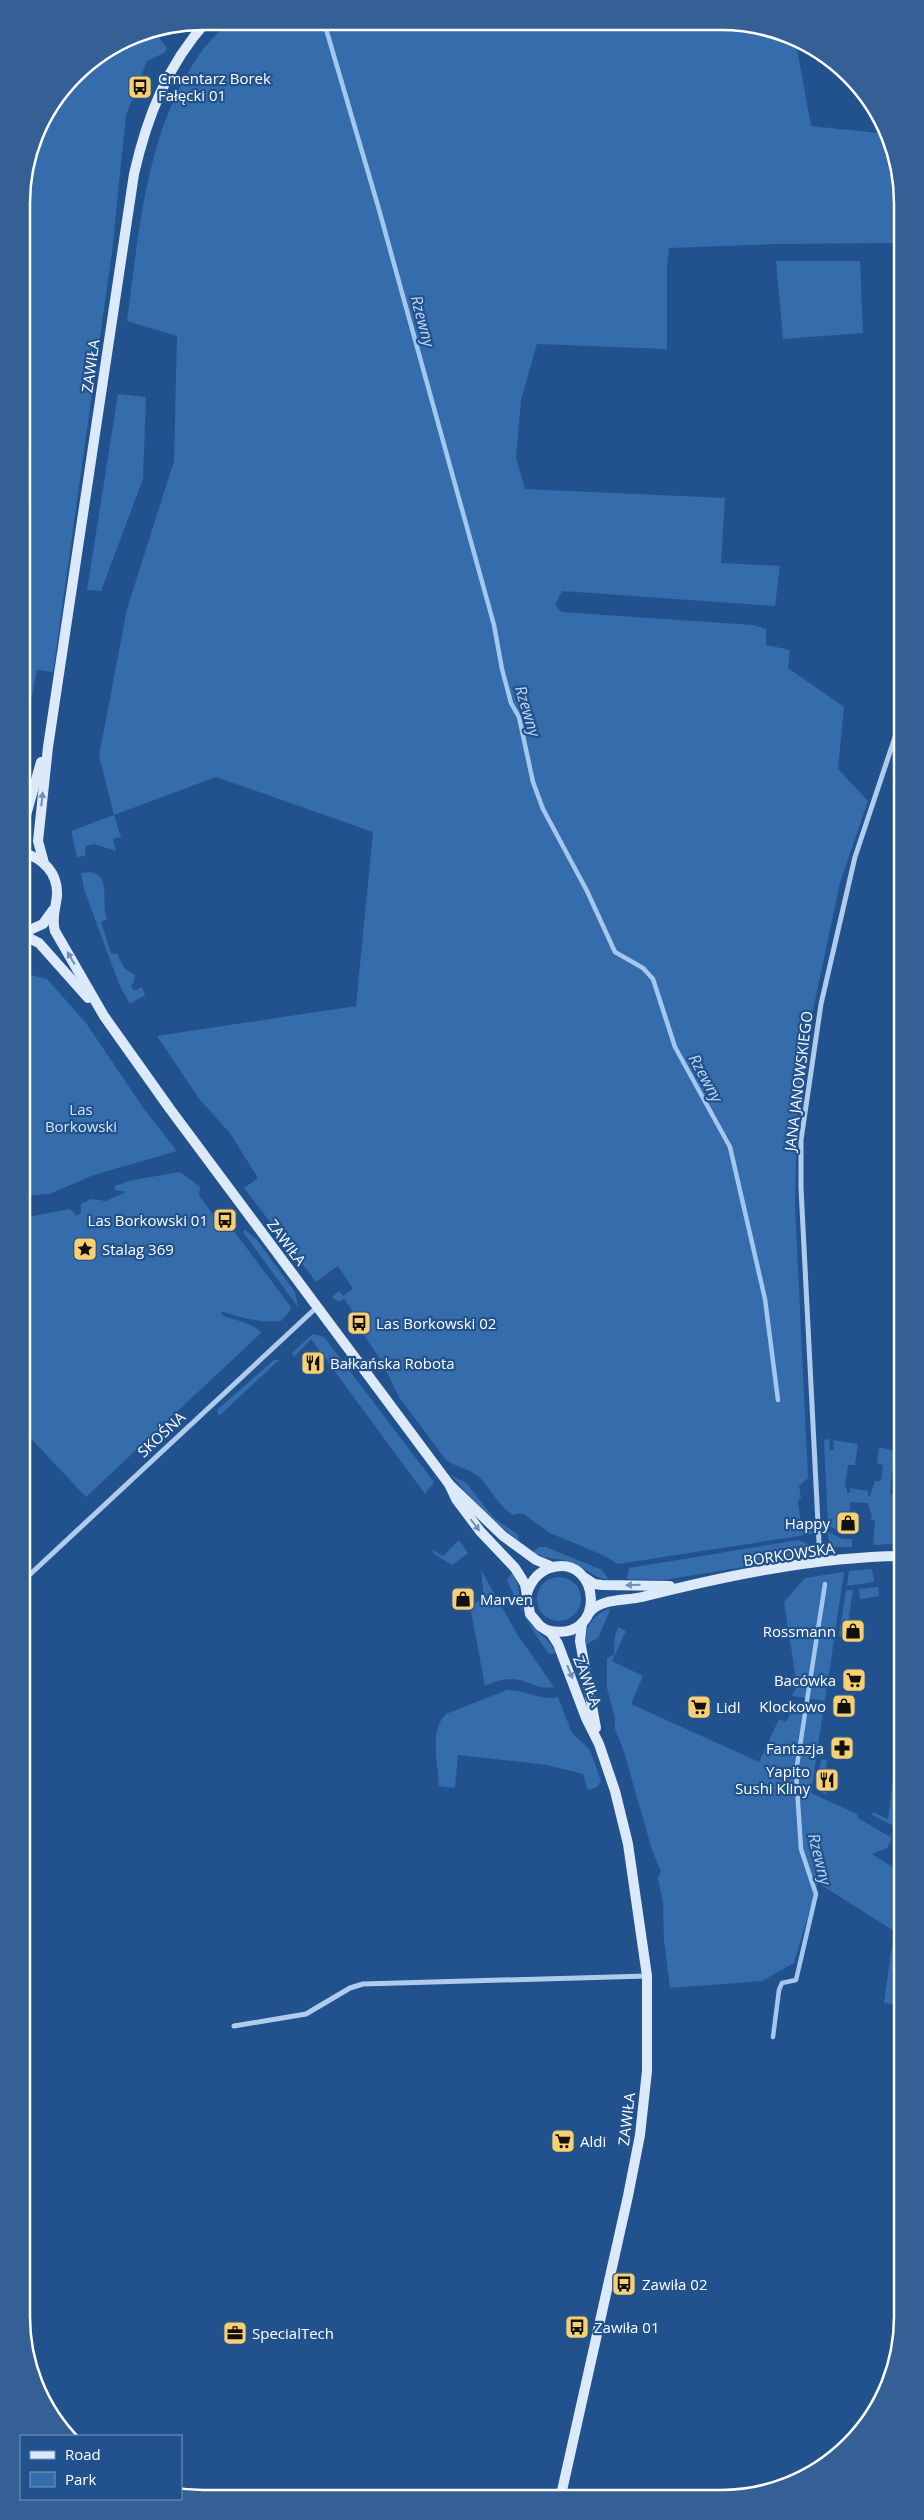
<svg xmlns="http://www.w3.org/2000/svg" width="924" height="2520" viewBox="0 0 924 2520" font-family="'Open Sans',sans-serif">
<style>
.green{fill:#356cab}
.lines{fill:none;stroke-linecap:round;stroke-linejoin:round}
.stream{stroke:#a4c7ed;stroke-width:4.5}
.street{stroke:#b0ccec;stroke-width:5}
.secondary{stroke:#dce9f9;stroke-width:10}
.oneway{fill:#6c8eb8}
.labels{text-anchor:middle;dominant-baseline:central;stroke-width:4.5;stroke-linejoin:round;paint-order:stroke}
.poi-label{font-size:15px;fill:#fff;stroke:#22528d;text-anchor:start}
.street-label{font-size:15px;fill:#fff;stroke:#22528d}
.park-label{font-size:15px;fill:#d5e6f9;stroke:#22528d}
.water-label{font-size:16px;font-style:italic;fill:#bcd6f3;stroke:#22528d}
.rim{fill:none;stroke:#fff;stroke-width:2.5}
</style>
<rect width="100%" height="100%" fill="#22528d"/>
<g class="green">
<path d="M 229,21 L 757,25 L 795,38 L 811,126 L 887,134 L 899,167 L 899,243 L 774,244 L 669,248 L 667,267 L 667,349 L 537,344 L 521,400 L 516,458 L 525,489 L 725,498 L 721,563 L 780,566 L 775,606 L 562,591 L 555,605 L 561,612 L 753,625 L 766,629 L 766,645 L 790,650 L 788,668 L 844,707 L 838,769 L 868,801 L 840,883 L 813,1010 L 797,1120 L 795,1206 L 808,1478 L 799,1486 L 801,1498 L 798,1501 L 801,1522 L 814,1522 L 815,1532 L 812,1534 L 618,1564 L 605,1556 L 550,1533 L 522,1513 L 513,1515 C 497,1505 486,1480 475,1474 C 466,1468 456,1467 446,1460 L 399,1397 L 380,1359 L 362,1332 L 366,1328 L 344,1299 L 339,1302 L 332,1297 L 339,1291 L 343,1296 L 353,1289 L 338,1266 L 316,1282 L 244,1188 L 258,1178 L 230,1133 L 200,1100 L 157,1036 L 356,1006 L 373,832 L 216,777 L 114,815 L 121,837 L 113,839 L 116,851 L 94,844 L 86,846 L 85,856 L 77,857 L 71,831 L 114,815 L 99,756 L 127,609 L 174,461 L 177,336 L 127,321 C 139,232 146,131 199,55 C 207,43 219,32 229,21 Z"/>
<polygon points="155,31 167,49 164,53 147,61 126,115 112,252 53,672 37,670 22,746 22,191 40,122 83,67 134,35"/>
<polygon points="776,261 860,261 863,333 783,339"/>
<polygon points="118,394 146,397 143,479 101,591 87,590"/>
<path d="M 91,872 L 99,875 C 108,886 102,906 107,919 L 101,922 L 111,954 L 117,953 L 124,968 L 135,975 L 134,982 L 131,986 L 134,991 L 142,987 L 145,995 L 130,1004 L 119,984 L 84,889 L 81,873 Z"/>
<polygon points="23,973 47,979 86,1023 144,1109 177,1151 94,1175 49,1194 23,1196"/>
<path d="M 180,1172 L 200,1187 L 199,1195 L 213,1215 L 215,1211 L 226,1227 L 230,1226 L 291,1307 L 290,1311 L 281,1321 C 259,1323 241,1318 221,1311 L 222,1315 C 236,1322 252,1321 261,1333 L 86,1497 L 23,1430 L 23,1218 L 69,1209 L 73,1211 L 76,1216 L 81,1213 L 81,1204 L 91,1199 L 106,1201 L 126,1192 L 115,1190 L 115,1186 L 133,1180 Z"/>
<polygon points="245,1230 257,1240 295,1292 298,1307 243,1232"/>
<polygon points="313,1334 324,1337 434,1482 425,1494 311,1339 294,1357 292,1353"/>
<polygon points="274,1360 279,1360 219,1416 217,1410"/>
<polygon points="829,1439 830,1450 834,1450 833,1440 858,1444 855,1465 848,1465 845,1487 847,1488 847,1493 850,1493 850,1488 868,1491 868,1496 870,1496 875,1481 881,1481 883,1465 877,1464 879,1447 901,1453 900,1472 892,1471 890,1494 901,1496 901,1516 896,1516 893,1544 873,1545 875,1520 869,1519 872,1518 868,1503 850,1502 850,1511 839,1511 838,1530 828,1526 824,1440"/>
<polygon points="451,1475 466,1483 494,1518 517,1534 519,1541 482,1511"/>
<polygon points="828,1532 843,1539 852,1539 852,1547 832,1547 829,1545"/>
<polygon points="459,1540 468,1553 452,1565 434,1554 433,1550 443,1556"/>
<polygon points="798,1540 813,1546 800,1558 663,1580 627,1579 629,1568"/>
<path d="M 539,1547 L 546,1547 L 602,1570 L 609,1580 C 593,1577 587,1569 573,1563 C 559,1557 548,1561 533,1552 Z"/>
<polygon points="872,1569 874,1582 847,1586 849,1571"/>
<path d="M 481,1570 L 517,1634 L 554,1687 C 540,1690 532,1683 520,1680 C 507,1677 496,1681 485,1686 L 470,1606 L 484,1598 Z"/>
<polygon points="844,1572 825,1701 792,1696 797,1686 784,1602 805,1578"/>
<path d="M 512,1573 C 522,1587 517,1604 526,1618 C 534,1632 549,1637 556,1653 L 549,1654 C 532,1630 518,1607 507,1580 Z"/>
<circle cx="559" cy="1599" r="22"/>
<polygon points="878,1587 879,1596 860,1599 859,1589"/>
<polygon points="846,1590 853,1590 846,1637 839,1636"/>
<path d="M 611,1608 L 598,1638 L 585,1645 C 586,1625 592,1615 611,1608 Z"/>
<polygon points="618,1627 626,1631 612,1661 643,1676 631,1704 759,1762 779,1719 786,1722 791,1712 786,1710 787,1707 823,1712 811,1793 857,1814 858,1818 892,1838 887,1848 872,1854 902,1873 902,2005 884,2003 894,1931 818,1883 794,1963 762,1981 670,1988 664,1940 663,1902 658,1878 661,1872 652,1850 624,1752 615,1729 615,1719 607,1688 607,1658 614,1655 615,1636"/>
<path d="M 507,1690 C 526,1690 539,1701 558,1697 L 572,1733 L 590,1750 L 601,1781 L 597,1787 L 588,1790 L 583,1774 L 547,1765 L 458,1755 L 455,1788 L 439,1786 C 438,1765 429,1730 446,1714 Z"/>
<polygon points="821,1759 827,1760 823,1789 827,1791 826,1794 816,1790"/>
<polygon points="894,1772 902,1774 894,1826 872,1815 873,1812 888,1819"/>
</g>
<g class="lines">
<g class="stream">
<polyline points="324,22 378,206 494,625 502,669 511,703 519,717 533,782 543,809 587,891 615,952 643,968 653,979 675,1047 730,1147 765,1299 778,1400"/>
<polyline points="773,2037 779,1990 782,1983 796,1980 816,1894 801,1849 796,1772 825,1584"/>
</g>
<g class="street">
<polyline points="820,1563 801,1188 801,1140 821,1004 855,857 895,737 900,736"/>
<polyline points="24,1580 317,1307"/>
<polyline points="234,2026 306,2014 350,1988 363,1984 647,1976"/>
</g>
<g class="secondary">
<polyline points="23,826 41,762"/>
<path d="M 23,853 C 43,858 58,873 57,895 C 56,908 51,918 55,931 L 104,1016 L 170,1109 L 449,1484 L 503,1536 L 536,1560 L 553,1567"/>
<path d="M 44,863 L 38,841 L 48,747 L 134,174 C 147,117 167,65 207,21"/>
<polyline points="23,933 43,924 53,910"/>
<polyline points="23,935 39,943 88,998"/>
<polyline points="449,1484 456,1499 480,1531 515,1568 525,1584 530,1614 540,1626 551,1633 558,1644 586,1718 599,1744 615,1791 628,1844 647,1976 647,2071 640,2135 628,2196 561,2495"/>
<polyline points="585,1578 594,1584 602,1585 670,1586"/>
<path d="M 527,1593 C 531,1581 538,1572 550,1568 C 601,1552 609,1645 547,1630"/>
<path d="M 589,1613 C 600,1598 626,1601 642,1597 C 725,1576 816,1557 901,1556"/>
<polyline points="582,1623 580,1641 596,1728"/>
</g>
</g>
<defs><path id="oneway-solid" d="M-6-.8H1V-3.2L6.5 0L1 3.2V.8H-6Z" transform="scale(1.25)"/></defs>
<g class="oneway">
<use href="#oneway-solid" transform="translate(42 799) rotate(-84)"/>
<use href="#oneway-solid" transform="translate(71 958) rotate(-120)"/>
<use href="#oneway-solid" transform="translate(475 1525) rotate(53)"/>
<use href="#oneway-solid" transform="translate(633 1585) rotate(179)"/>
<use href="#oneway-solid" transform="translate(570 1672) rotate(68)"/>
</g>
<defs>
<g id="bus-square" transform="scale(1.25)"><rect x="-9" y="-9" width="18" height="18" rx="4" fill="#f8d072" stroke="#22528d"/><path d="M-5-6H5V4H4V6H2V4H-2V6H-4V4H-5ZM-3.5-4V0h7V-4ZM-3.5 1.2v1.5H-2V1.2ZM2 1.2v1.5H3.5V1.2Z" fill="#111"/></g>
<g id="sight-square" transform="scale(1.25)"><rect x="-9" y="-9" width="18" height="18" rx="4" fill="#f8d072" stroke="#22528d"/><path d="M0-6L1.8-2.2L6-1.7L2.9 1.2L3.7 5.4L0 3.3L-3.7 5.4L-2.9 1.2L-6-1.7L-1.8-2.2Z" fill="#111"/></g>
<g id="restaurant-square" transform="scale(1.25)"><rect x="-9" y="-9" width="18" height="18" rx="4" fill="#f8d072" stroke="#22528d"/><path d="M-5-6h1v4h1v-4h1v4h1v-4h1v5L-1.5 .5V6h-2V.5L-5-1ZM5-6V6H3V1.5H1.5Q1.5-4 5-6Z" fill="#111"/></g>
<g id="shop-square" transform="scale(1.25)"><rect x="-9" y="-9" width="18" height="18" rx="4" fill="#f8d072" stroke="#22528d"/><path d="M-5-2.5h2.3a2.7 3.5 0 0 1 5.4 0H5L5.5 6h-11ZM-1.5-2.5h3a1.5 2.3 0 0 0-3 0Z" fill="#111"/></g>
<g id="supermarket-square" transform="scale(1.25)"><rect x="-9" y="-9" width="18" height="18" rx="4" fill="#f8d072" stroke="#22528d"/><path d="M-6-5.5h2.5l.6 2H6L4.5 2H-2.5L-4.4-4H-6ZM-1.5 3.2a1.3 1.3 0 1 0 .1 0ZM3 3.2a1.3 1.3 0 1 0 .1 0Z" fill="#111"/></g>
<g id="pharmacy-square" transform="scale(1.25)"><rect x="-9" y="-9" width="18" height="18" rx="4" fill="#f8d072" stroke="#22528d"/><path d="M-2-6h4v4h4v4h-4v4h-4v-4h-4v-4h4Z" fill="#111"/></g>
<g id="office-square" transform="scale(1.25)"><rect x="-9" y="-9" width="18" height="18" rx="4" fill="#f8d072" stroke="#22528d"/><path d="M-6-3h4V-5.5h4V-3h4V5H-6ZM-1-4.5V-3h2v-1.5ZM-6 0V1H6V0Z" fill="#111"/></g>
</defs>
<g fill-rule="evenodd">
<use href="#bus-square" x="140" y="87"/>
<use href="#bus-square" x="225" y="1220"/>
<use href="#sight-square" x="85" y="1249"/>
<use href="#bus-square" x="359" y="1323"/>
<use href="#restaurant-square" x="313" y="1363"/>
<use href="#shop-square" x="848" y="1523"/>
<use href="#shop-square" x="463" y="1599"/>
<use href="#shop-square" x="853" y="1631"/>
<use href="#supermarket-square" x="854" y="1680"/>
<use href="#shop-square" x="844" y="1706"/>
<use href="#supermarket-square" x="699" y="1707"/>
<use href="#pharmacy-square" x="842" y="1748"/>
<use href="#restaurant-square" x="827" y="1780"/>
<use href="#supermarket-square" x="563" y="2141"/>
<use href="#bus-square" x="624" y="2284"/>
<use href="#bus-square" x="577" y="2327"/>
<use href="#office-square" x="235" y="2333"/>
</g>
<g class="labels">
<g class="poi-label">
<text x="158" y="78">Cmentarz Borek<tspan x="158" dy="17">Fałęcki 01</tspan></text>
<text x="208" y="1220" text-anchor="end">Las Borkowski 01</text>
<text x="102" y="1249">Stalag 369</text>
<text x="376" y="1323">Las Borkowski 02</text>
<text x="330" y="1363">Bałkańska Robota</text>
<text x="830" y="1523" text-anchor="end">Happy</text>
<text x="480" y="1599">Marven</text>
<text x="836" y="1631" text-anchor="end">Rossmann</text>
<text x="836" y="1680" text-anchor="end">Bacówka</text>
<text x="826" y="1706" text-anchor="end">Klockowo</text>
<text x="716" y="1707">Lidl</text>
<text x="824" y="1748" text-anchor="end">Fantazja</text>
<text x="810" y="1771" text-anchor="end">Yapito<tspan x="810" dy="17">Sushi Kliny</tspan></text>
<text x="580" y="2141">Aldi</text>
<text x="642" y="2284">Zawiła 02</text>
<text x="594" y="2327">Zawiła 01</text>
<text x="252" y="2333">SpecialTech</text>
</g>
<g class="street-label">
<text transform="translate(90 366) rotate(-82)">ZAWIŁA</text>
<text transform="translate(798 1081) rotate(-83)">JANA JANOWSKIEGO</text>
<text transform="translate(287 1242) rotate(53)">ZAWIŁA</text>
<text transform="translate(161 1434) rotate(-43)">SKOŚNA</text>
<text transform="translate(789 1554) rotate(-8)">BORKOWSKA</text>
<text transform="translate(588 1681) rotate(69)">ZAWIŁA</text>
<text transform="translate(626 2119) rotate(-83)">ZAWIŁA</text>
</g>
<g class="park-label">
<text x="81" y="1109">Las<tspan x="81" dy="17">Borkowski</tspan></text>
</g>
<g class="water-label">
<text transform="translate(423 321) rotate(75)">Rzewny</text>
<text transform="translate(528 711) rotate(73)">Rzewny</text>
<text transform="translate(706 1078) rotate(61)">Rzewny</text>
<text transform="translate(820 1859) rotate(76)">Rzewny</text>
</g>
</g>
<path d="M0 0H924V2520H0ZM203 30H721A173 173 0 0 1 894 203V2317A173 173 0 0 1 721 2490H203A173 173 0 0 1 30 2317V203A173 173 0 0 1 203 30Z" fill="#346096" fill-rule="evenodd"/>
<path class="rim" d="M203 30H721A173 173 0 0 1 894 203V2317A173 173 0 0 1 721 2490H203A173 173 0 0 1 30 2317V203A173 173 0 0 1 203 30Z"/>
<rect x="20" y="2435" width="162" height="65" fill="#22528d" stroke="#7a97bb"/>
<rect x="30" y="2451" width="25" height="8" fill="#dce9f9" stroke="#7a97bb"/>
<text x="65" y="2460" font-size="15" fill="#ffffff">Road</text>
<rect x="30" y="2472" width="25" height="15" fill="#356cab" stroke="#7a97bb"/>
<text x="65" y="2485" font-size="15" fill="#ffffff">Park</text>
</svg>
